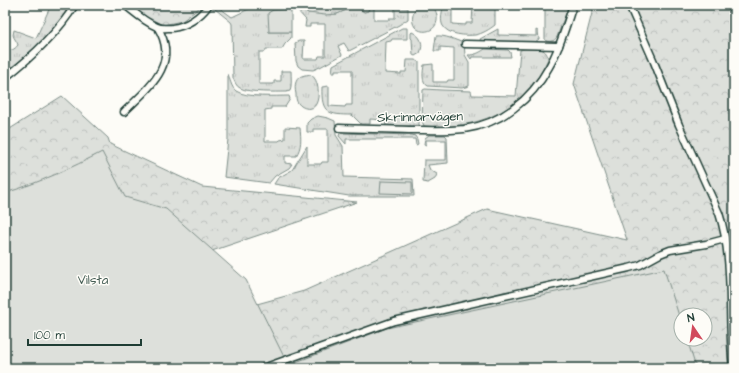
<svg xmlns="http://www.w3.org/2000/svg" width="739" height="373" viewBox="0 0 739 373" font-family="'Architects Daughter',sans-serif">
<style>
.grass{fill:url(#grass-tufts);stroke:#7e8e88}
.forest{fill:url(#forest-crowns);stroke:#7e8e88;fill-rule:evenodd}
.park{fill:#dde0db;stroke:#7e8e88}
.lines{fill:none;stroke-linecap:round;stroke-linejoin:round}
.street-casing{stroke:#1f3d34;stroke-width:9}
.street{stroke:#fdfcf7;stroke-width:6}
.labels{text-anchor:middle;dominant-baseline:central;stroke-width:3;stroke-linejoin:round;paint-order:stroke}
.street-label{font-size:13px;fill:#1f3d34;stroke:#fdfcf7}
.park-label{font-size:13px;fill:#455e55;stroke:#fdfcf7}
</style>
<defs>
<pattern id="grass-tufts" width="24" height="20" patternUnits="userSpaceOnUse"><rect width="24" height="20" fill="#dde0db"/><path d="M3 7l-1-3M5 7V3M7 7l1-3M15 17l-1-3M17 17v-4M19 17l1-3" fill="none" stroke="#bdc1bd"/></pattern>
<pattern id="forest-crowns" width="20" height="18" patternUnits="userSpaceOnUse"><rect width="20" height="18" fill="#dde0db"/><path d="M2 6a3 3 0 1 1 6 0M12 15a3 3 0 1 1 6 0" fill="none" stroke="#bdc1bd"/></pattern>
</defs>
<rect width="100%" height="100%" fill="#fdfcf7"/>
<filter id="ink" filterUnits="userSpaceOnUse"><feTurbulence type="fractalNoise" baseFrequency=".025" numOctaves="2"/><feDisplacementMap in="SourceGraphic" scale="8" xChannelSelector="R" yChannelSelector="G"/><feConvolveMatrix kernelMatrix="1 2 1 2 8 2 1 2 1" color-interpolation-filters="sRGB"/></filter>
<g filter="url(#ink)">
<g class="grass">
<path d="M 51,5 L 69,5 L 63,16 L 47,36 L 20,61 L 10,68 L 5,64 C 5,43 10,56 18,45 C 17,41 14,39 13,35 L 14,30 L 36,38 Z"/>
<path d="M 253,5 L 293,5 L 291,9 L 273,10 L 269,32 L 291,32 L 291,38 L 285,44 L 282,49 L 266,49 L 265,52 L 259,52 L 259,84 L 274,84 L 274,81 L 281,81 L 281,71 L 291,71 C 291,77 292,85 290,91 L 286,92 C 275,92 249,93 240,88 C 236,86 235,82 233,78 L 232,24 L 231,22 L 215,9 L 217,6 L 232,17 L 251,8 Z"/>
<polygon points="297,5 308,13 337,14 353,7 359,8 364,12 368,11 370,5 374,5 374,20 389,20 389,18 395,18 395,7 408,8 408,19 399,25 349,51 344,43 338,46 342,55 320,67 313,70 302,69 298,66 296,61 295,43 299,41 304,41 303,59 318,59 319,56 325,56 325,24 310,24 310,27 305,27 306,20 296,9"/>
<path d="M 419,5 C 422,5 426,4 429,5 C 436,6 439,18 436,24 C 433,32 421,34 415,27 C 410,21 413,9 419,5 Z"/>
<path d="M 473,5 L 495,5 L 495,25 C 490,29 482,34 475,35 C 466,36 448,35 443,26 C 440,21 442,13 443,7 L 452,7 L 452,24 L 466,25 L 466,23 L 472,23 Z"/>
<path d="M 545,5 L 569,5 L 557,37 C 554,41 551,42 546,41 L 545,39 Z"/>
<path d="M 402,28 L 407,28 L 407,39 L 392,39 L 391,41 L 386,42 L 385,73 L 401,74 L 401,72 L 406,72 L 407,60 L 415,60 L 419,62 L 419,126 L 386,126 L 385,120 L 370,119 L 370,124 L 361,124 L 352,115 C 328,115 321,113 322,87 L 329,86 L 329,106 L 345,107 L 346,105 L 352,105 L 352,70 L 335,70 L 335,73 L 332,73 L 333,65 Z"/>
<polygon points="498,29 498,35 536,36 536,30 538,31 539,39 535,42 481,41 480,39"/>
<path d="M 412,32 C 421,36 424,44 420,53 L 415,56 L 413,55 L 412,39 L 411,38 L 411,33 Z"/>
<path d="M 436,36 C 445,35 455,40 464,43 L 465,55 L 469,62 L 469,86 L 462,88 L 428,86 C 421,82 423,72 424,65 L 433,64 L 433,82 L 447,82 L 448,80 L 454,80 L 454,48 L 440,47 L 440,51 L 434,51 Z"/>
<path d="M 485,49 L 508,50 L 510,52 L 511,57 L 472,57 L 471,59 L 468,55 C 475,55 479,53 485,49 Z"/>
<path d="M 525,49 C 535,49 547,46 548,59 C 544,67 541,74 536,81 C 511,117 466,130 424,126 L 422,121 L 423,90 L 425,89 L 441,90 L 471,91 L 472,95 L 516,96 L 520,50 Z"/>
<path d="M 228,74 C 230,79 231,87 236,91 C 246,98 276,96 289,96 L 290,99 L 285,107 L 271,107 L 271,109 L 265,110 L 265,141 L 279,141 L 280,140 L 285,139 L 285,127 L 300,128 C 301,138 302,147 296,156 L 285,156 L 285,163 L 292,164 L 289,168 L 275,176 L 269,183 L 224,177 L 228,139 Z"/>
<path d="M 305,75 C 307,75 309,74 311,75 C 319,79 320,97 316,104 C 313,111 302,109 298,103 C 296,101 296,97 296,94 C 294,85 295,77 305,75 Z"/>
<polygon points="318,116 328,118 335,121 336,135 343,146 344,177 413,179 414,196 349,196 274,184 278,178 292,170 307,146 307,164 321,164 322,162 328,162 328,129 313,129 313,132 307,132 307,123 311,119"/>
<polygon points="340,133 412,135 415,136 417,139 418,144 416,145 415,139 346,139 346,144 339,136"/>
<polygon points="429,135 445,135 447,137 448,163 428,165 430,170 437,174 435,179 428,183 423,182 424,160 446,160 446,140 426,140 426,145 424,144 425,138"/>
</g>
<g class="forest">
<polygon points="130,5 200,5 198,9 182,21 163,25 137,12"/>
<polygon points="298,5 370,5 368,11 364,12 359,8 353,7 337,14 325,15 308,13"/>
<path d="M 594,5 L 731,5 L 734,16 L 734,368 L 5,368 L 5,132 L 62,96 L 108,138 L 110,144 L 202,187 L 357,202 L 188,259 L 228,312 L 304,291 L 487,209 L 627,240 L 574,84 ZM 681,315 L 705,315 L 705,339 L 681,339 Z"/>
</g>
<g class="park">
<polygon points="291,9 291,32 269,32 268,13 273,10"/>
<path d="M 102,152 L 125,197 L 166,209 L 246,280 L 288,365 L 387,328 L 664,269 L 681,322 L 681,339 L 687,339 L 696,368 L 5,368 L 5,193 C 39,183 71,168 102,152 Z"/>
<polygon points="381,181 412,182 412,194 380,193"/>
</g>
<g class="lines">
<g class="street-casing">
<g id="street">
<path d="M 125,5 C 135,13 145,22 157,27 C 161,29 167,28 172,28 C 188,26 199,18 209,5"/>
<path d="M 629,5 L 654,62 L 679,125 L 719,213 C 735,262 727,317 733,368"/>
<polyline points="465,44 559,46"/>
<path d="M 5,78 C 32,57 57,34 75,5"/>
<path d="M 124,112 C 148,88 180,65 158,28"/>
<path d="M 339,128 C 362,129 386,129 409,130 C 427,130 446,131 464,129 C 501,124 531,100 549,67 C 560,48 566,26 573,5"/>
<polyline points="263,368 394,321 629,268 640,265 660,254 670,250 706,244 725,239"/>
</g>
</g>
<use href="#street" class="street"/>
</g>
</g>
<g class="labels">
<g class="street-label">
<text transform="translate(420 117) rotate(-1)">Skrinnarvägen</text>
</g>
<g class="park-label">
<text x="93" y="280">Vilsta</text>
</g>
</g>
<rect width="739" height="373" fill="none" stroke="#fdfcf7" stroke-width="20"/>
<rect x="10" y="10" width="719" height="353" fill="none" stroke="#1f3d34" stroke-width="1.5" filter="url(#ink)"/>
<g transform="translate(693 327) rotate(347)"><circle r="19" fill="#fdfcf7" stroke="#a4b0a9"/>
<path d="M0-3L7 15L0 10L-7 15Z" fill="#d1495b"/>
<text y="-6" font-size="11" font-weight="bold" text-anchor="middle" fill="#1f3d34">N</text>
</g>
<path d="M28 339v6h113v-6" fill="none" stroke="#1f3d34" stroke-width="2"/>
<text x="34" y="339" font-size="12" fill="#1f3d34" stroke="#fdfcf7" stroke-width="3" paint-order="stroke">100 m</text>
</svg>
